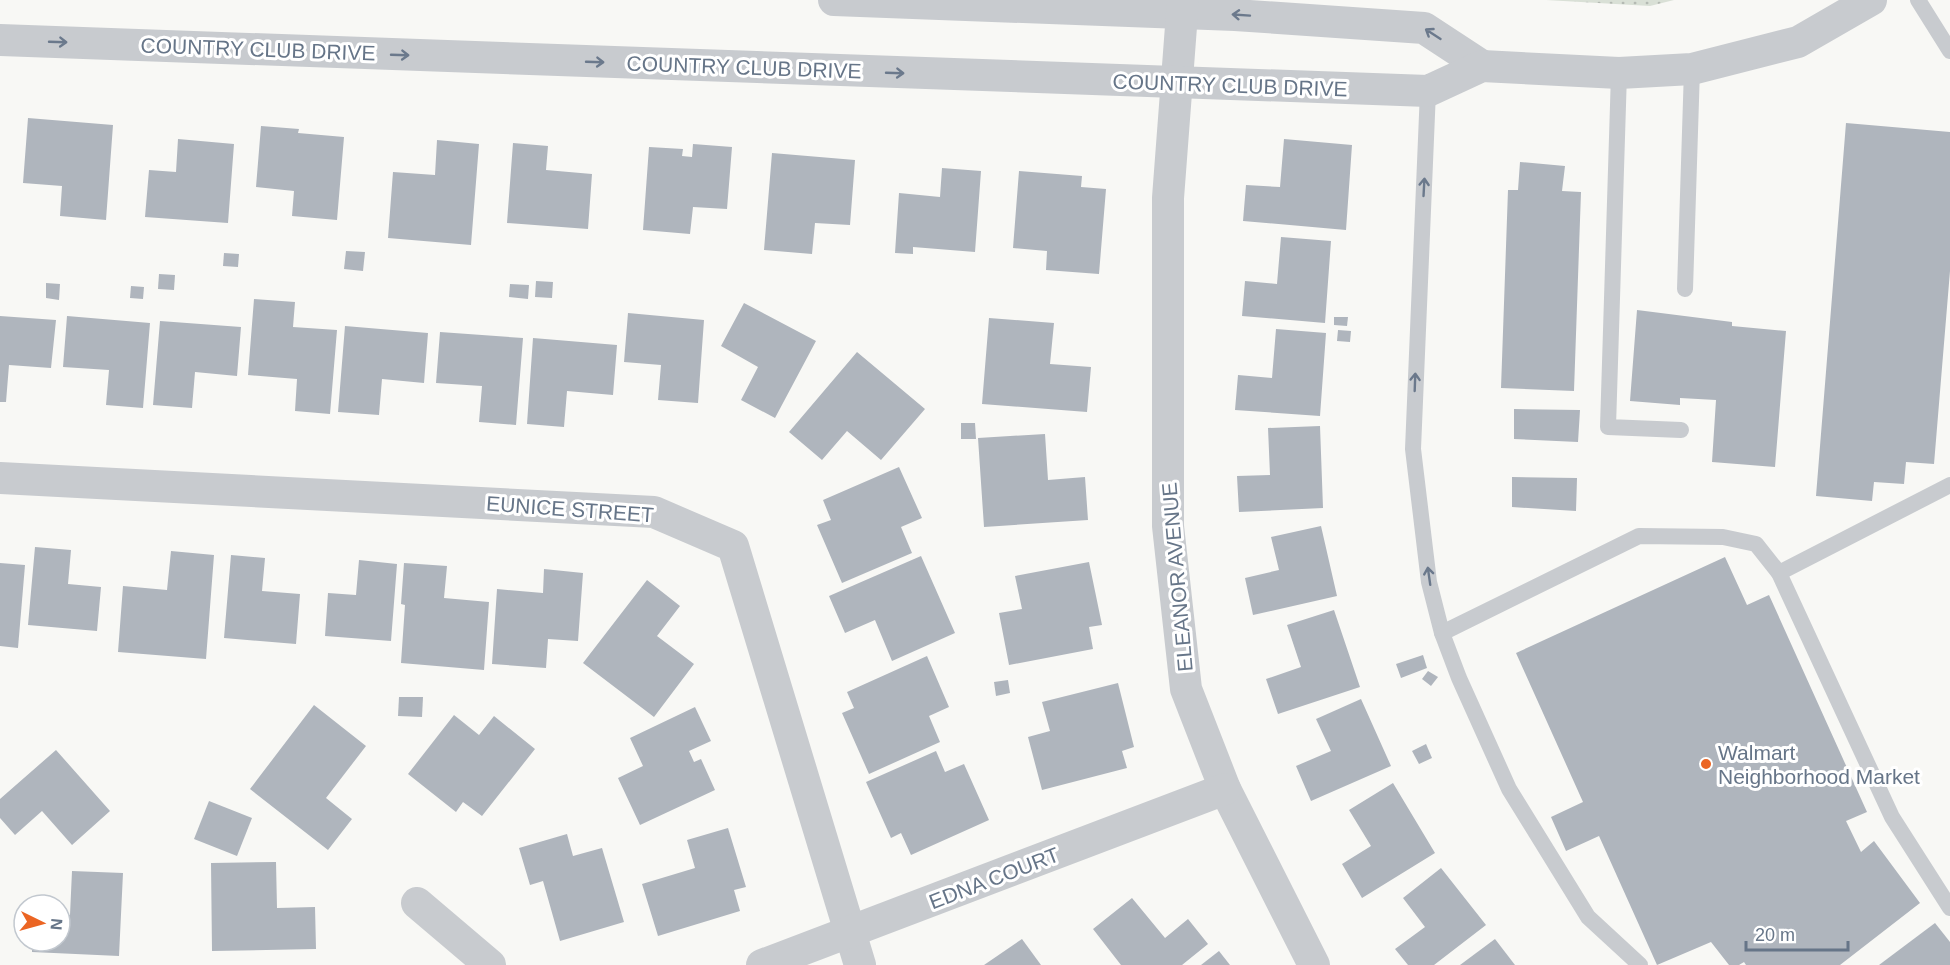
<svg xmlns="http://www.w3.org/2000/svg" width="1950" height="965" viewBox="0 0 1950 965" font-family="Arial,sans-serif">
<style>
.park{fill:url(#park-dots)}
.building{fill:#afb5bd}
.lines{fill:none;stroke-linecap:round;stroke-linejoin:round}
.lane{stroke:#c8cbcf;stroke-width:16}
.street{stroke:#c8cbcf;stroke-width:32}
.oneway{stroke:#6b798c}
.poi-dot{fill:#eb6523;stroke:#fff;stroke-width:2}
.labels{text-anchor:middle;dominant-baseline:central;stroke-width:6;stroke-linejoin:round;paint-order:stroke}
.street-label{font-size:21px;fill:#667588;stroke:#fff}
.poi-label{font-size:21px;fill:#667588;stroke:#fff;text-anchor:start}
</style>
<defs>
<pattern id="park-dots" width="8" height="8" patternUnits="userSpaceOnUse" patternTransform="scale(1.5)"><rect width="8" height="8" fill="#d9e0d6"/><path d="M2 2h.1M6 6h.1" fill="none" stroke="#b4bab3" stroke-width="1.8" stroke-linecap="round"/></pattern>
</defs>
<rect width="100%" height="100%" fill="#f8f8f5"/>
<polygon class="park" points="1546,0 1674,0 1650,6"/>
<g class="building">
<polygon points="28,118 113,125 106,220 60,216 62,186 23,183"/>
<polygon points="1846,123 1950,132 1950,271 1934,464 1906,462 1904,484 1874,482 1872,501 1816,496"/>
<polygon points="261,126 299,129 298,133 344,137 337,220 292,216 294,191 256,187"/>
<polygon points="178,139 234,144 228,223 145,217 149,170 176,172"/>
<polygon points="1284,139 1352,145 1346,230 1243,221 1246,185 1280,187"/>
<polygon points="437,140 479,144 471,245 388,238 393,172 435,175"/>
<polygon points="513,143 548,146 546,170 592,174 588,229 507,223"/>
<polygon points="693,144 732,147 727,209 693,207 690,234 643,230 649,147 683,149 682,156 692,157"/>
<polygon points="772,153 855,160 850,225 815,223 812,254 764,250"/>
<polygon points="1520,162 1565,166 1562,191 1581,192 1574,391 1501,388 1508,190 1518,190"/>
<polygon points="942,168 981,171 975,252 913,247 913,254 895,253 899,193 940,197"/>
<polygon points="1019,171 1082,176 1081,187 1106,189 1099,274 1046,270 1047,251 1013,248"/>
<polygon points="1281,237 1331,241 1325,323 1242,316 1245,281 1277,284"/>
<polygon points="346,251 365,252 363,271 344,269"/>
<polygon points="224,253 239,254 238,267 223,266"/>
<polygon points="159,274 175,275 174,290 158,289"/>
<polygon points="536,281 553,282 552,298 535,297"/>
<polygon points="46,283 60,284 59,300 46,298"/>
<polygon points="510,284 529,285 528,299 509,297"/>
<polygon points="131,286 144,287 143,299 130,298"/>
<polygon points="254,299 295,302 293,327 337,330 330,414 295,411 297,379 248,375"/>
<polygon points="744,303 816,341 775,418 741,400 758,367 721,346"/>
<polygon points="1637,310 1732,322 1732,326 1786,331 1775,467 1712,462 1716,400 1680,398 1680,405 1630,401"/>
<polygon points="628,313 704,320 698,403 658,400 661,365 624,362"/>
<polygon points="0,316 56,320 51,368 9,365 6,402 0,402"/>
<polygon points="67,316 150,323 143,408 106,405 109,370 63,367"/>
<polygon points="1334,317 1348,317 1347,326 1334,325"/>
<polygon points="989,318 1054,323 1050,364 1091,367 1087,412 982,404"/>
<polygon points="160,321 241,327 237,376 195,372 192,408 153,405"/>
<polygon points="345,326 428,333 424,383 382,379 379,415 338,412"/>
<polygon points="1276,329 1326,333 1320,416 1235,410 1238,375 1272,378"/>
<polygon points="1338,330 1351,331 1350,342 1337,341"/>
<polygon points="440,332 523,338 516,425 479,422 482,386 436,383"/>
<polygon points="533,338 617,345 613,395 567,391 564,427 527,424"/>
<polygon points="857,352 925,409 881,460 847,431 822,460 789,432"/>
<polygon points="1514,409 1580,410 1578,442 1514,439"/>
<polygon points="961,423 975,423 976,439 961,439"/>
<polygon points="1320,426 1323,508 1239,512 1237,476 1270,475 1268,428"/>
<polygon points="1045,434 1048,480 1085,477 1088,520 984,527 978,438"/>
<polygon points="899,467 922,518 901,527 912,553 842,583 817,525 831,520 823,500"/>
<polygon points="1512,477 1577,478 1576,511 1512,507"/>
<polygon points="1321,526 1337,596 1253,615 1245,578 1279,570 1271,537"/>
<polygon points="35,547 71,550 68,584 101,587 97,631 28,625"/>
<polygon points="171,551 214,555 206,659 118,652 123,586 167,590"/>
<polygon points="231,555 265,558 262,591 300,594 296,644 224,638"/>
<polygon points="921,556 955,633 892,661 875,620 845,633 829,596"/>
<polygon points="1725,557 1747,605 1769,595 1867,812 1846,821 1861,852 1874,841 1920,903 1840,965 1746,965 1744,962 1739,965 1729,965 1711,942 1657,965 1599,836 1566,851 1551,817 1583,802 1516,653"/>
<polygon points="359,560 397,564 391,641 325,636 328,593 356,595"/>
<polygon points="1089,562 1102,625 1089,627 1093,649 1009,665 999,613 1022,609 1015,576"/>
<polygon points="0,563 25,565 18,648 0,646"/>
<polygon points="404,563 447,566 444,598 489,602 484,670 401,663 405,605 401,604"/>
<polygon points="544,569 583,573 578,641 548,639 546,668 492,664 497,589 543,593"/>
<polygon points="647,580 680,606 657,636 694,664 654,717 583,663"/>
<polygon points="1334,610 1360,687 1278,714 1266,679 1301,667 1287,625"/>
<polygon points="1423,655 1427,668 1401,678 1396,664"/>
<polygon points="927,656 949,707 929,716 940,742 869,774 842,713 854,708 847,692"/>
<polygon points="1428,671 1438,677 1431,686 1422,679"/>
<polygon points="1008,680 1010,693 996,696 994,682"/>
<polygon points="1118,683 1134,747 1122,751 1127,768 1042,790 1028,737 1050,731 1042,702"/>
<polygon points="399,697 423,697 422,717 398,716"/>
<polygon points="1361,699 1391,766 1311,801 1296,766 1331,751 1316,719"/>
<polygon points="314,705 366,746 326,798 352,819 328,850 250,789"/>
<polygon points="695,707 711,741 689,751 694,762 701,759 715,790 640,825 618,778 643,766 630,738"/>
<polygon points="454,715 479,735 494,716 535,749 482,816 463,802 456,812 408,774"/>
<polygon points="1426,744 1432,758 1419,764 1412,751"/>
<polygon points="56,750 110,811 72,845 42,811 15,835 0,818 0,799"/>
<polygon points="936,751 945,772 964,764 989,820 911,855 901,833 891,838 866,782"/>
<polygon points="1393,783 1435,853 1362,898 1342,864 1371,846 1349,810"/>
<polygon points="209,801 252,818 237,856 194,839"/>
<polygon points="728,828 746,887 734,890 740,911 658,936 642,884 695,868 687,840"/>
<polygon points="567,834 573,856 602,848 624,922 560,941 543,881 530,885 519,848"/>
<polygon points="276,862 277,908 315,907 316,949 212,951 211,863"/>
<polygon points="1441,868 1486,925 1434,965 1408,965 1395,949 1425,927 1403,898"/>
<polygon points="72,871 123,873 119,956 32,952 32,941 60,941 60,915 70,915"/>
<polygon points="1132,898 1165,938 1188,919 1208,944 1182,965 1121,965 1093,929"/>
<polygon points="1935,923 1950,942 1950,965 1879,965"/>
<polygon points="1022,939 1041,965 984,965"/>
<polygon points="1495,939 1515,965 1460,965"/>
<polygon points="1219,951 1230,965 1201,965"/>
</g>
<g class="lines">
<g class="lane">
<polyline points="1918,0 1950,51"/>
<polyline points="1619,73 1608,427 1681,430"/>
<polyline points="1428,91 1413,449 1429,582 1442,633"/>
<polyline points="1685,289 1692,69"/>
<polyline points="1779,573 1950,485"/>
<polyline points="1640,965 1588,917 1509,789 1459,678 1442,633 1639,536 1723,537 1756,544 1779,573 1892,817 1950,908"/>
</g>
<g class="street">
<polyline points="834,0 1235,15 1424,28 1482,66"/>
<polyline points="1183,0 1168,198 1168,526 1186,689 1225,789 1314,965"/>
<polyline points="0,40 1428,91 1482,66 1619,73 1692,69 1798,42 1871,0"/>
<polyline points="0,478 654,512 733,546 860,965"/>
<polyline points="417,903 490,965"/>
<polyline points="762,965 1225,789"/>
</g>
</g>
<defs><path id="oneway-shaft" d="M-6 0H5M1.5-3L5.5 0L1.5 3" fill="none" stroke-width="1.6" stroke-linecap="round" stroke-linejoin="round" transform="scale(1.5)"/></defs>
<g class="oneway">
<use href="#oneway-shaft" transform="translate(1241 15) rotate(-176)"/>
<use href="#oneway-shaft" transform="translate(1433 34) rotate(-147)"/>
<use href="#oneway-shaft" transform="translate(58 42) rotate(2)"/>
<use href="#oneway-shaft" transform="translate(400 55) rotate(2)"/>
<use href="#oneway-shaft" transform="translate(595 62) rotate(2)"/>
<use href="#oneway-shaft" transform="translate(895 73) rotate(2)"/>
<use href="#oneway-shaft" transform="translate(1424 187) rotate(-87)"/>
<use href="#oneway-shaft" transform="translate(1415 382) rotate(-88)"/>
<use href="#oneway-shaft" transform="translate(1429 576) rotate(-98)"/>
</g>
<circle class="poi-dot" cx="1706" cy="764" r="6"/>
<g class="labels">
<g class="street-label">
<text transform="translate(258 49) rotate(2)">COUNTRY CLUB DRIVE</text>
<text transform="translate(744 67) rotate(2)">COUNTRY CLUB DRIVE</text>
<text transform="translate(1230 85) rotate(2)">COUNTRY CLUB DRIVE</text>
<text transform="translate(570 509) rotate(4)">EUNICE STREET</text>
<text transform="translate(1177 577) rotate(-95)">ELEANOR AVENUE</text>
<text transform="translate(994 878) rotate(-21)">EDNA COURT</text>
</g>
<g class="poi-label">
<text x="1718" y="752">Walmart<tspan x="1718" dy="24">Neighborhood Market</tspan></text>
</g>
</g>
<g transform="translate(42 923) rotate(95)"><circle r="28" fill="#ffffff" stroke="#c2c8cf" stroke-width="1.5"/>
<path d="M0-4.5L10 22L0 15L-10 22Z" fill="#eb6523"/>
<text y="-9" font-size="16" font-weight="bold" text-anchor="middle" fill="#667588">N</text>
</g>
<path d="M1746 941v9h102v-9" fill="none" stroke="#667588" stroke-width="3"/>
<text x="1755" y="941" font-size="18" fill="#667588" stroke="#ffffff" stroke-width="4.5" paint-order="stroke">20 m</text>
</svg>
